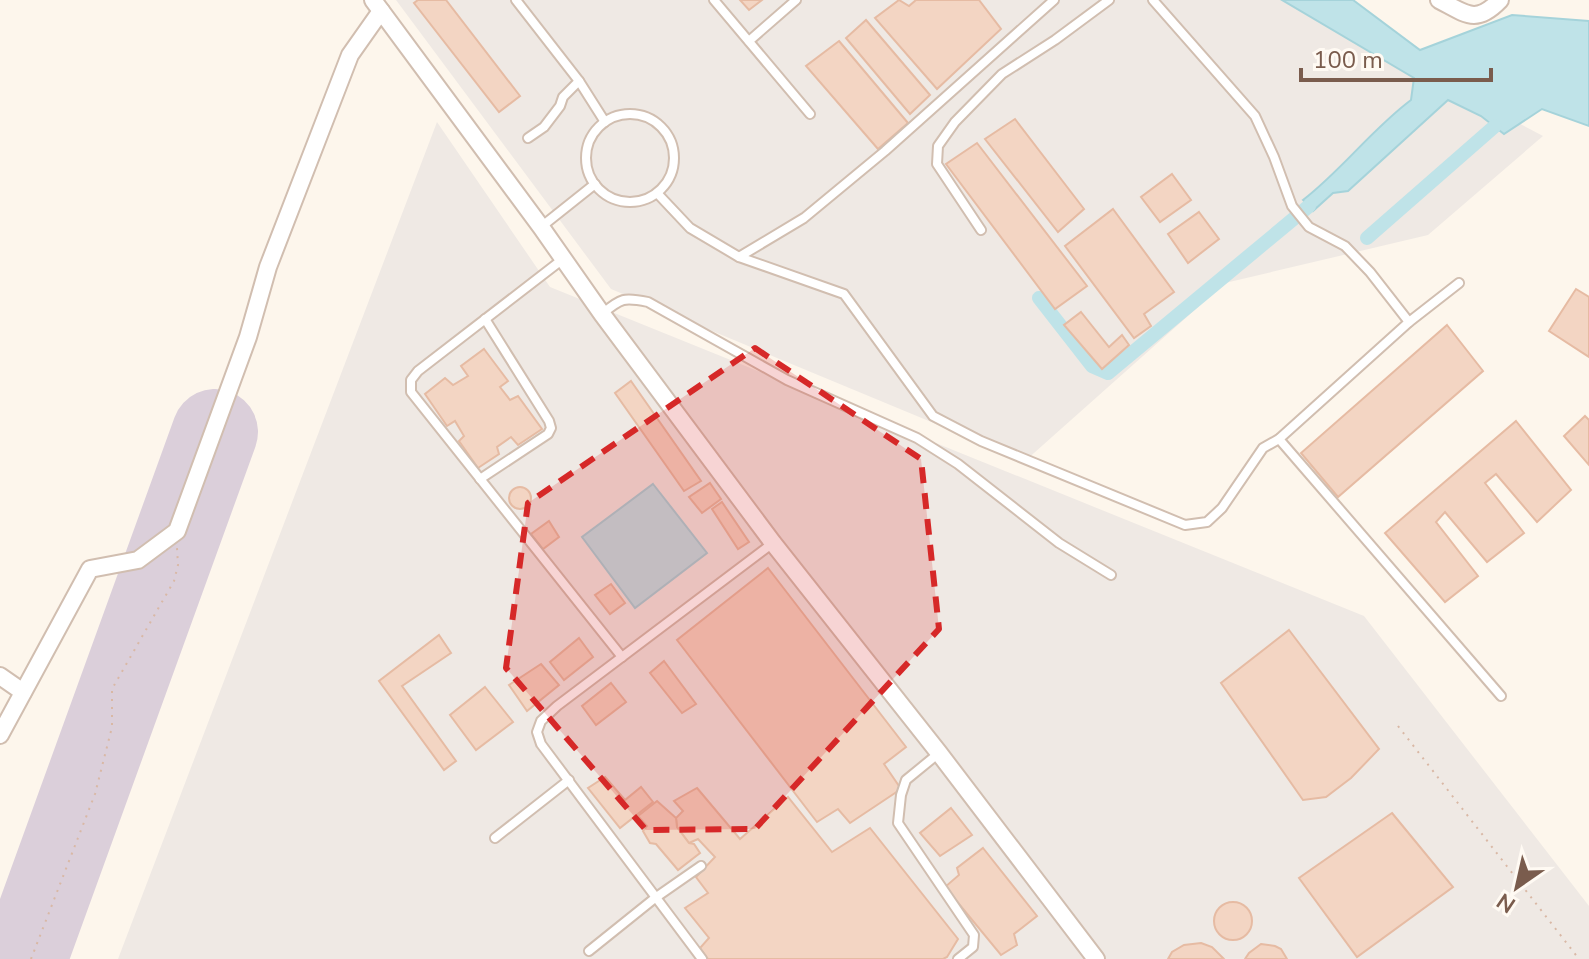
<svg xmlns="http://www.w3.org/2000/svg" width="1589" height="959" viewBox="0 0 1589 959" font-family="'Nunito Sans',sans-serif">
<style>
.industrial{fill:#efe9e4}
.water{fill:#bfe3e8;stroke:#a5d3da;stroke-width:2}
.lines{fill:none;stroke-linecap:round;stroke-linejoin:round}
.canal{stroke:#bfe3e8;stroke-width:14}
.runway{stroke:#dbcfda;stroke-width:86}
.building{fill:#f3d5c3;stroke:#e6bba3;stroke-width:2}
.lane-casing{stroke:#d1beb0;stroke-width:12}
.street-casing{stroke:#d1beb0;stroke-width:20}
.path{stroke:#d9b8a5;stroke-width:2;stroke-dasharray:2 6;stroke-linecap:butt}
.lane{stroke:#fff;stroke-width:8}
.street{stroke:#fff;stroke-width:16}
.marked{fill:#d62828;fill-opacity:0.2;stroke:#d62828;stroke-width:6;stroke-dasharray:16 10;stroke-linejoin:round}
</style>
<rect width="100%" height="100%" fill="#fdf6ec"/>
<g class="industrial">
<polygon points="396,0 1287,0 1543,136 1428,235 1225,283 1025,461 611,289"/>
<polygon points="437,122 550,287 1364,616 1589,906 1589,959 118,959"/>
</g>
<g class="water">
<path d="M 1282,0 L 1353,0 L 1420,50 L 1512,15 L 1589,21 L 1589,126 L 1542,109 L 1504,134 L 1481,116 L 1448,100 L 1348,191 L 1333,193 L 1313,211 L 1303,200 C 1342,170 1372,129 1411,100 L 1414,78 Z"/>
<polygon points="653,484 707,553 635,608 582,537"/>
</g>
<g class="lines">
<g class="canal">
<polyline points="1367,238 1495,126"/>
<polyline points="1039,298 1092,366 1108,373 1309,206"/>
</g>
<polyline class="runway" points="24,959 215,432"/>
</g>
<g class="building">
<polygon points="418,0 446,0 520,96 499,112 414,3"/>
<polygon points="740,0 762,0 749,10"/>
<polygon points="899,0 909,6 916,0 979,0 1001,29 937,89 875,18"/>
<polygon points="866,20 930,95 910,114 846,38"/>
<polygon points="839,41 908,123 878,149 806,66"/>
<polygon points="1015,119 1084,209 1058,232 985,139"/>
<polygon points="977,143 1087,286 1055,309 946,164"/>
<polygon points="1172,174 1191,200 1160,222 1141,197"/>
<polygon points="1113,209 1174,292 1144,314 1151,326 1134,338 1065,246"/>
<polygon points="1199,212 1219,239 1188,263 1168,234"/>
<polygon points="1576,289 1589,297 1589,357 1549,331"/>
<polygon points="1081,312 1109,347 1122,335 1129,345 1102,369 1064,325"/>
<polygon points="1447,325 1483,371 1338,497 1301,453"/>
<polygon points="484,349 508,381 500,387 510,400 518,396 542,429 518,445 511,437 497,447 499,454 478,468 459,441 464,436 455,421 447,426 425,394 445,378 453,385 468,376 461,366"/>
<polygon points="631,381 701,481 684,491 615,393"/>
<polygon points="1585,416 1589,420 1589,465 1564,436"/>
<polygon points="1516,421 1571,490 1537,522 1496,474 1485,483 1524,533 1487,562 1445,512 1436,522 1478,576 1445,602 1385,533"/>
<polygon points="710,483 721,499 702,513 689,497"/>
<circle cx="520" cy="498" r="11"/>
<polygon points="722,502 749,542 738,549 712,509"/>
<polygon points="549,521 559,537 543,549 531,534"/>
<polygon points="768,568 906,747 884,764 901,789 850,823 838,809 817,822 677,640"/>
<polygon points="611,584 625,603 610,614 595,595"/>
<polygon points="1289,630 1379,749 1351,778 1326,797 1303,800 1221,683"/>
<polygon points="439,635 451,653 402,686 456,761 444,770 379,681"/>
<polygon points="579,638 593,657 564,680 550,662"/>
<polygon points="664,661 696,704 682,713 650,673"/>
<polygon points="541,664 559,685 527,711 509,685"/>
<polygon points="611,683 626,702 596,725 582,706"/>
<polygon points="485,687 513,722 476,750 450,715"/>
<polygon points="605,777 625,800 641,787 653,802 620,828 588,788"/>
<polygon points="697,788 740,839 788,797 832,852 870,828 958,939 947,957 943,959 708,959 700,948 709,938 685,908 708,893 696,877 715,857 698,839 689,843 677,827 676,818 683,811 674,801"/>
<polygon points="657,801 676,818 677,827 689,843 694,844 700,853 678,870 656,844 650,843 643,831 647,826 638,816"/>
<polygon points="951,808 972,835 940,856 920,833"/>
<polygon points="1392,813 1453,887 1357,957 1299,878"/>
<polygon points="983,848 1037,916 1014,934 1017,945 1001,955 945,887 959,875 957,868"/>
<circle cx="1233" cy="921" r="19"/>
<polygon points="1201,943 1212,947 1224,959 1168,959 1172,952 1184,945"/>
<polygon points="1261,944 1275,946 1281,949 1287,959 1245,959 1249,953"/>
</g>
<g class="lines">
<g class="lane-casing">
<g id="lane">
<polyline points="516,0 579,81 605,122"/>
<polyline points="714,0 810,114"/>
<polyline points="1153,0 1255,116 1274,157 1292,206 1309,227 1345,246 1370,272 1409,322"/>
<polyline points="749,41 796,0"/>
<circle cx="630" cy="158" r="44"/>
<polyline points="528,138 544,127 560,106 563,97 579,81"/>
<polyline points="657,193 690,228 739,257 844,294 933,416 981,441 1185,525 1207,522 1222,508 1263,448 1279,439 1409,322 1459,283"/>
<polyline points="541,227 595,184"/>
<polyline points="981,230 937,164 938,146 955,122 1002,74 1055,40 1109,0"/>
<polyline points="739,257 804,218 885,151 1054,0"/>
<polyline points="563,259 418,371 411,380 411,392 622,657"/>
<path d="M 602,314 C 621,298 624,297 648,302 L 787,380 L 917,438 L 958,464 L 1059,543 L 1111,575"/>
<polyline points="1279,439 1501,696"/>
<polyline points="480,479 548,434 551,428 549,421 485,319"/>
<polyline points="939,753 906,780 901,795 898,823 974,935 973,947 958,959"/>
<polyline points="495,838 569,780"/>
<polyline points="589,951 655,898 701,866"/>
<polyline points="702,959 541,744 537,732 541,721 557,706 773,543"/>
</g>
</g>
<g class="street-casing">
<g id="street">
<polyline points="373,0 541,227 602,314 773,543 939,753 1096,959"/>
<path d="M 1439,0 C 1466,14 1476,25 1500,0"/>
<polyline points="0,676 23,692"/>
<polyline points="0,735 90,569 138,560 177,531 248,337 268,267 350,55 381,11"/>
</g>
</g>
<g class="path">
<polyline points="1398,726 1579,959"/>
<polyline points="31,959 95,794 112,727 112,689 174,581 178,565 177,548"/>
</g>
<use href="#lane" class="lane"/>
<use href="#street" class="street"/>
</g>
<path class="marked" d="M 755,348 L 921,459 L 939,629 L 755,829 L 646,830 L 506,668 L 528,503 Z"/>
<g transform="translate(1517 887) rotate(214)" stroke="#fffaf3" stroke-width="6" paint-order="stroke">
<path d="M0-6L14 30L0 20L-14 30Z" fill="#7a5c4d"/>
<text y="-12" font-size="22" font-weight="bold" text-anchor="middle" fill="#7a5c4d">N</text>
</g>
<path d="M1301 68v12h190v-12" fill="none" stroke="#7a5c4d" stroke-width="4"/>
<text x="1313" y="68" font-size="24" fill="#7a5c4d" stroke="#fffaf3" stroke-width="6" paint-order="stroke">100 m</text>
</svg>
